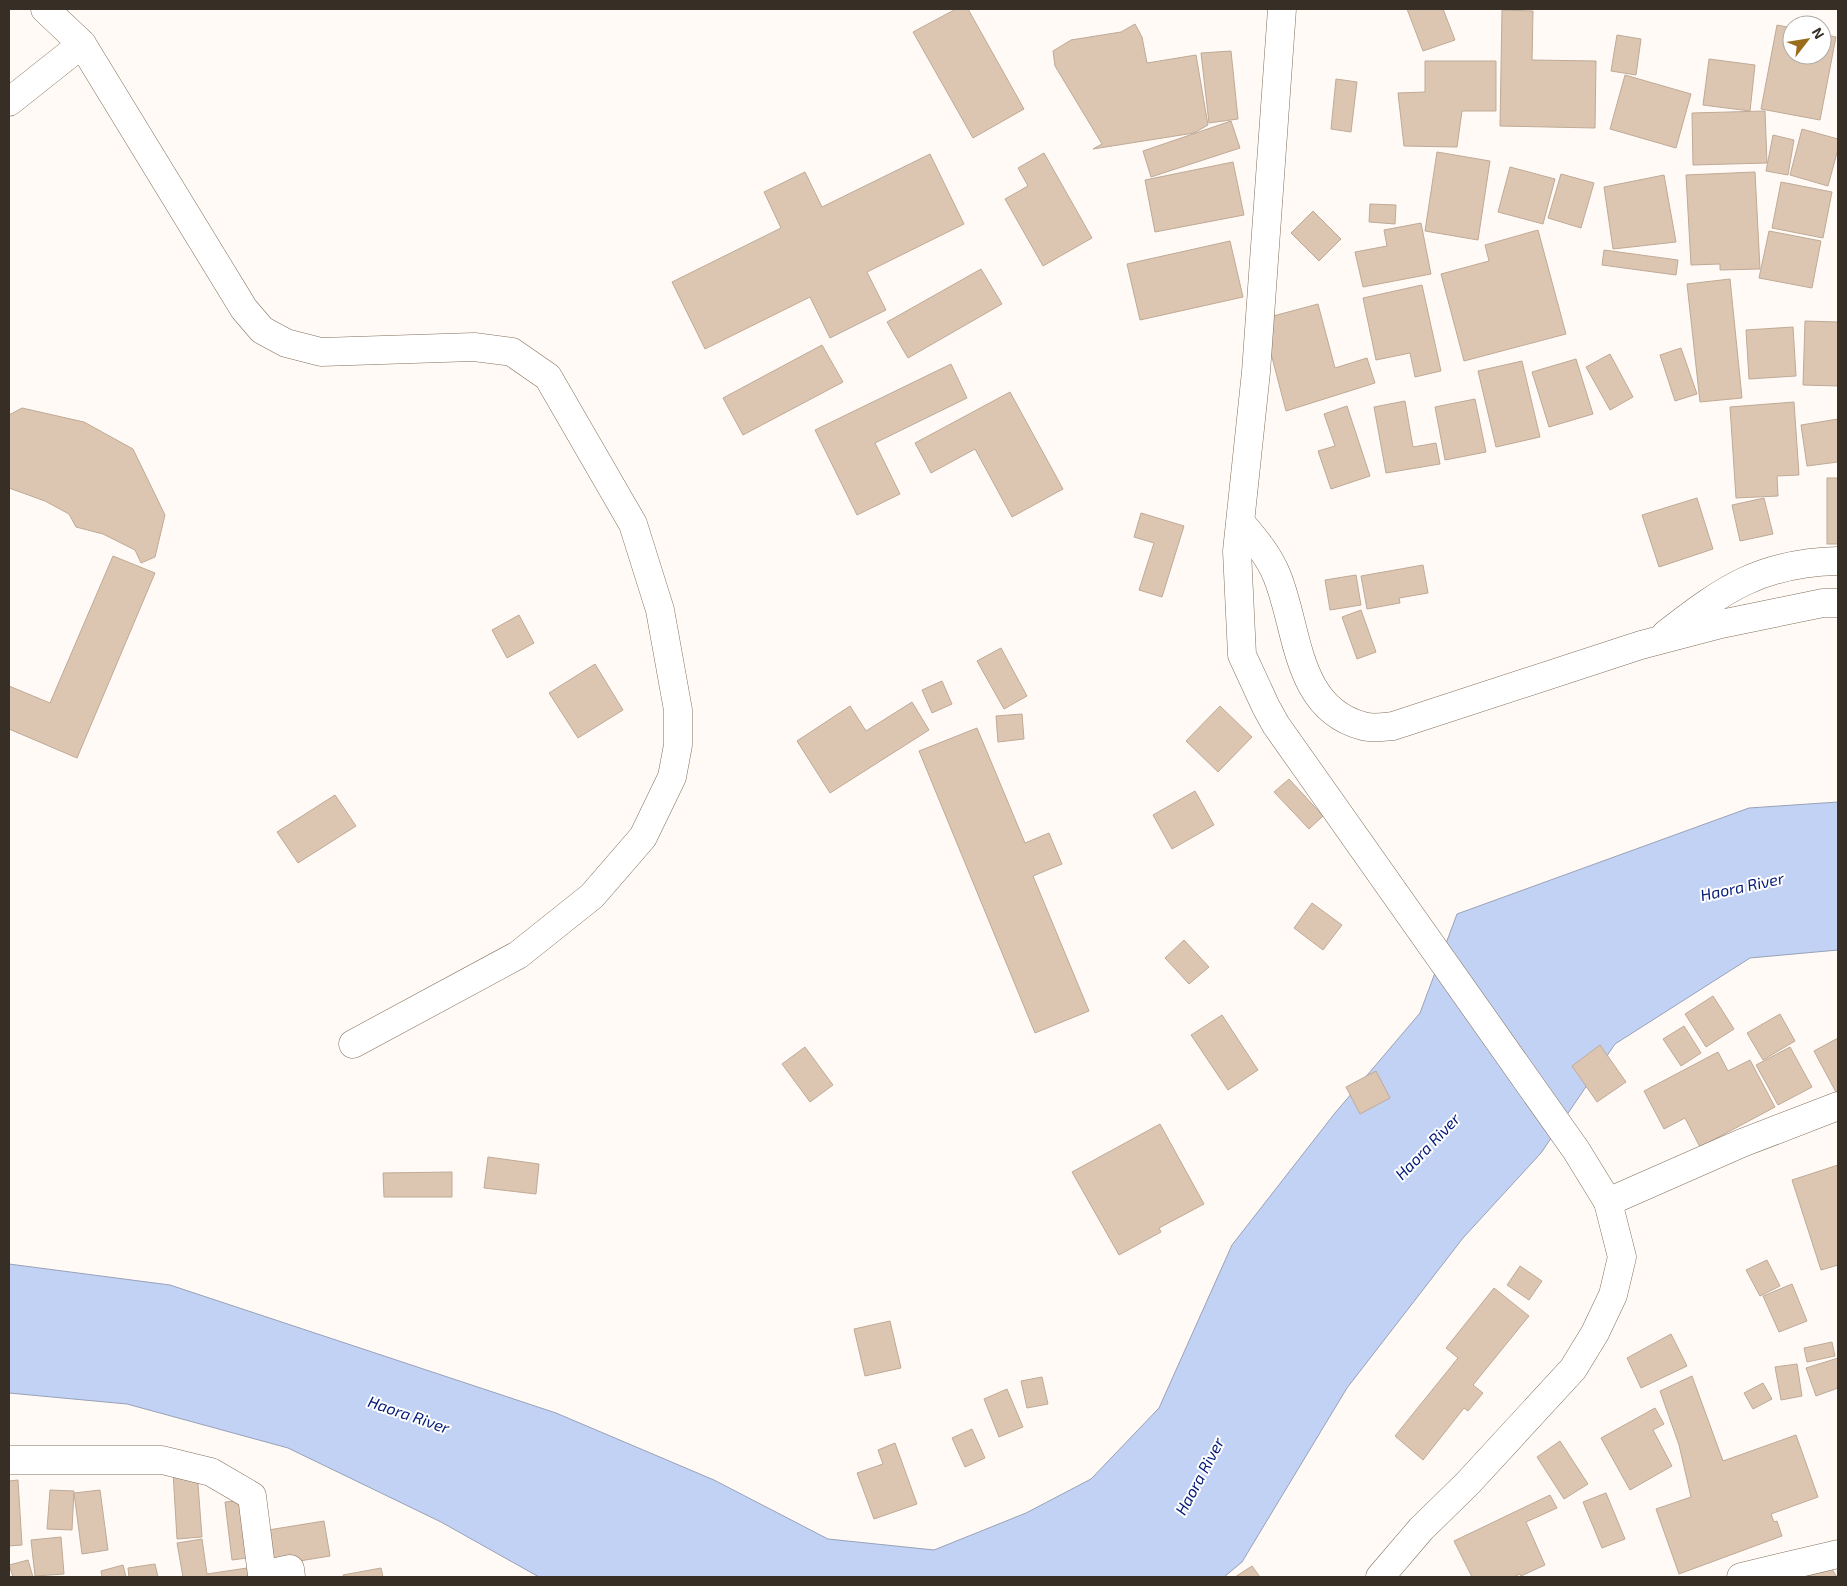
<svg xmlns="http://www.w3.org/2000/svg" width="1847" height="1586" viewBox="0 0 1847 1586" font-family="'Exo 2',sans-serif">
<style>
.water{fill:#c2d2f5;stroke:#98a1b7}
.building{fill:#dcc6b2;stroke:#bfaa96}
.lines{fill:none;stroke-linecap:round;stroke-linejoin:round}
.street-casing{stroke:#826f5c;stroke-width:29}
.street{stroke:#fff;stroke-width:28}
.labels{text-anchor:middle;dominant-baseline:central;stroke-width:4;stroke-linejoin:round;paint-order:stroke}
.water-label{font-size:16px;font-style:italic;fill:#031a77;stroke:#fff}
</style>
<rect width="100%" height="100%" fill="#fffaf6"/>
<polygon class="water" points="1838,802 1838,950 1750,958 1615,1044 1541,1153 1463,1238 1347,1388 1242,1562 1224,1577 539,1577 441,1522 288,1448 127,1404 9,1393 9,1264 170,1285 556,1413 714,1480 828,1539 934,1550 1026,1513 1091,1479 1159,1408 1232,1245 1335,1113 1420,1013 1457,914 1749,808"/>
<g class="building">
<polygon points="956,9 968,9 1024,109 973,138 913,32"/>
<polygon points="1407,9 1443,9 1455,40 1423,51"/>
<polygon points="1502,10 1533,11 1532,60 1596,61 1595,128 1500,126"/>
<polygon points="1135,24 1142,37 1147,63 1196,55 1208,125 1194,133 1093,149 1102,144 1055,66 1053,51 1071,40 1121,32"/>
<polygon points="1777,25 1792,28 1792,55 1822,55 1822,34 1836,37 1820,120 1761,109"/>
<polygon points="1617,35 1641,39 1636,75 1611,71"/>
<polygon points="1231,51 1238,119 1209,123 1201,53"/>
<polygon points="1709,59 1755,65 1750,111 1703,105"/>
<polygon points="1425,61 1496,61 1496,111 1462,111 1457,147 1404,146 1398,93 1425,92"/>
<polygon points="1625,75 1691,94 1676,148 1610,129"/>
<polygon points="1336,79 1357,82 1351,132 1331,129"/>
<polygon points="1765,111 1767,163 1693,165 1692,113"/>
<polygon points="1231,121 1240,148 1151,177 1143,151"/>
<polygon points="1802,129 1838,139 1838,149 1828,186 1790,175"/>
<polygon points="1773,135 1794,140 1788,175 1766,171"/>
<polygon points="1437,152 1490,161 1478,240 1425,231"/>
<polygon points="1044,153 1092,238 1043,266 1005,199 1028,186 1018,168"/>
<polygon points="930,154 964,224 867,272 886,310 830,338 810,297 705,349 672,282 781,228 764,192 805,172 822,207"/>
<polygon points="1233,162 1244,215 1155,232 1145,180"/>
<polygon points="1510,167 1555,179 1543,224 1498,212"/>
<polygon points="1755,172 1760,269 1720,270 1720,264 1691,265 1686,175"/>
<polygon points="1561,174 1594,183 1581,228 1548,218"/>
<polygon points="1664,175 1676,242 1613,249 1604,187"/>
<polygon points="1781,182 1832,192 1823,238 1772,228"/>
<polygon points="1370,204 1396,205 1395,224 1369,222"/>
<polygon points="1313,211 1341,239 1319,261 1291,233"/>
<polygon points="1421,223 1431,274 1363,287 1355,252 1387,246 1384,230"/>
<polygon points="1538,230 1566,334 1464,361 1441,274 1489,261 1485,245"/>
<polygon points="1769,231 1821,241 1812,288 1759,278"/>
<polygon points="1230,241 1243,297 1140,320 1127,264"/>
<polygon points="1604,250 1678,260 1676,275 1602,265"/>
<polygon points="981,269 1002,304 908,358 887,322"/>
<polygon points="1730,279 1742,398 1700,402 1687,284"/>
<polygon points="1422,285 1441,371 1415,377 1410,353 1376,360 1363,298"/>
<polygon points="1318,304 1335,368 1367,358 1375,383 1286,411 1262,319"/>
<polygon points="1805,321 1838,322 1838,386 1803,385"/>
<polygon points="1793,327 1796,376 1749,379 1746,330"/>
<polygon points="822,345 843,382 743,435 723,398"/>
<polygon points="1681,348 1697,394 1675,401 1660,355"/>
<polygon points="1610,354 1633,397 1610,410 1586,367"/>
<polygon points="1576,359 1593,414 1549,427 1532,372"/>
<polygon points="1522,361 1540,437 1496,447 1478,371"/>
<polygon points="951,364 967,398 875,443 900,494 857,515 815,430"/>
<polygon points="1010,392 1063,489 1012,517 975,449 931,473 915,443"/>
<polygon points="1475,399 1486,452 1445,460 1435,407"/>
<polygon points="1405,401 1413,447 1436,443 1440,464 1386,473 1374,407"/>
<polygon points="1794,402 1799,475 1777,476 1778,496 1736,498 1730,407"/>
<polygon points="1347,406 1370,476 1331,489 1318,451 1335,446 1324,414"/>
<polygon points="22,408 84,422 133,449 165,515 155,557 141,563 135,550 103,534 76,527 69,514 45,501 9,488 9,415"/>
<polygon points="1838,419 1838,462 1807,466 1801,425"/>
<rect x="1827" y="478" width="11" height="66"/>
<polygon points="1697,498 1713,549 1659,567 1642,515"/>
<polygon points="1764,498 1773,534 1740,541 1732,505"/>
<polygon points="1141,513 1184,526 1162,597 1139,590 1154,543 1134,537"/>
<polygon points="113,556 155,573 77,758 9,729 9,686 50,703"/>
<polygon points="1423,565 1428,593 1399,598 1400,603 1367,609 1361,576"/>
<polygon points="1356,575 1361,605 1330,610 1325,580"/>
<polygon points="1361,610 1376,652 1357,659 1342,617"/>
<polygon points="519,615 534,643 507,658 492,630"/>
<polygon points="1001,648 1027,696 1004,709 977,661"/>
<polygon points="595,664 623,710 578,738 549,693"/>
<polygon points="942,681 952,704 932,713 922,690"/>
<polygon points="912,702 929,730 830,793 797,741 850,706 866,731"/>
<polygon points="1220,706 1252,737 1218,772 1186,741"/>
<polygon points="1022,714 1024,739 998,742 996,716"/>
<polygon points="977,728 1025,843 1049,833 1062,864 1033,876 1089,1011 1035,1033 919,751"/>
<polygon points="1289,779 1323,816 1309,829 1274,792"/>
<polygon points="1195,791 1214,825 1172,849 1153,815"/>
<polygon points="335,795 356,826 298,863 277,832"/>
<polygon points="1312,903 1342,925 1323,950 1294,928"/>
<polygon points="1184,940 1209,967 1189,984 1165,958"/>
<polygon points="1713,996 1734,1029 1706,1047 1685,1014"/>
<polygon points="1780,1014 1795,1041 1763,1060 1747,1033"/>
<polygon points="1222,1015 1258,1070 1228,1090 1191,1035"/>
<polygon points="1684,1026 1701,1053 1681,1066 1663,1039"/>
<polygon points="1838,1038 1838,1096 1814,1051"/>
<polygon points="1600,1045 1626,1082 1597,1102 1572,1066"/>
<polygon points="805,1047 833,1085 810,1102 782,1064"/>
<polygon points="1790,1047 1812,1087 1778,1105 1756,1065"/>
<polygon points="1718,1052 1728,1071 1750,1060 1775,1107 1700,1147 1685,1118 1664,1129 1644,1091"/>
<polygon points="1376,1071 1390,1098 1360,1114 1346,1087"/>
<polygon points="1160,1124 1204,1204 1159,1228 1161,1232 1119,1255 1072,1172"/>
<polygon points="488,1157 539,1164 536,1194 484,1188"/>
<polygon points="1838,1165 1838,1265 1821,1270 1792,1180"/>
<polygon points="452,1172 452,1197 384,1197 383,1173"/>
<polygon points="1767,1260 1780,1286 1760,1296 1746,1270"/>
<polygon points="1520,1266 1542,1281 1529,1300 1507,1285"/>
<polygon points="1792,1284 1807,1321 1779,1332 1763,1296"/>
<polygon points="1494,1288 1529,1316 1473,1385 1483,1393 1468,1411 1464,1408 1423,1460 1395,1436 1458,1358 1446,1348"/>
<polygon points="890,1321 901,1368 865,1376 854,1329"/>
<polygon points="1671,1334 1687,1366 1641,1388 1627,1358"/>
<polygon points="1832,1342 1835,1356 1807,1362 1804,1348"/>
<polygon points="1838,1358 1838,1388 1816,1396 1806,1368"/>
<polygon points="1797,1364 1802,1396 1781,1400 1775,1367"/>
<polygon points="1692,1376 1723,1461 1796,1435 1818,1497 1771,1514 1774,1522 1777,1521 1782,1536 1679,1574 1656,1509 1691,1497 1679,1445 1660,1391"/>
<polygon points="1042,1377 1048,1404 1027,1408 1021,1381"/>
<polygon points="1763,1383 1772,1399 1753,1409 1744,1393"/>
<polygon points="1007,1389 1023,1427 999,1437 984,1399"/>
<polygon points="1655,1408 1664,1424 1653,1430 1672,1466 1630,1490 1601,1438"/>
<polygon points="972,1429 985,1458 965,1467 952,1438"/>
<polygon points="1560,1441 1588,1484 1564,1499 1537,1457"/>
<polygon points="895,1443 917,1504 874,1519 857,1473 883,1464 878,1450"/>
<polygon points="197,1471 202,1537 177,1539 173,1472"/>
<polygon points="18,1480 22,1545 9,1546 9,1481"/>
<polygon points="50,1490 74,1491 72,1530 47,1529"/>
<polygon points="100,1490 108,1550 82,1554 74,1493"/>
<polygon points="1606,1493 1625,1539 1602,1548 1583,1502"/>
<polygon points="1550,1495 1557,1508 1526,1522 1545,1565 1521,1576 1520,1574 1513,1577 1472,1577 1454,1541"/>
<polygon points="248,1500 255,1557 232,1560 225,1502"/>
<polygon points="324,1521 330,1556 269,1566 262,1531"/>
<polygon points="61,1537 64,1574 35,1576 31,1540"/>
<polygon points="202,1539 207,1574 247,1568 248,1577 183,1577 177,1543"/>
<polygon points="28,1560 33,1577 13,1577 9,1565"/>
<polygon points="1826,1560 1837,1577 1799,1577"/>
<polygon points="155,1564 158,1577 129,1577 128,1568"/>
<polygon points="123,1565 126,1577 102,1577 101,1571"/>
<polygon points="1252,1566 1260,1577 1235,1577"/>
<polygon points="381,1568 383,1577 344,1577 343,1575"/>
</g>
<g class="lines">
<g class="street-casing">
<g id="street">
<polyline points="45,9 82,44 244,309 262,330 286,343 321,352 474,347 512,352 548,377 633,524 660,610 678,710 678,745 672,777 643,837 592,896 518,955 353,1044"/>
<polyline points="1282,9 1256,372 1237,551 1242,655 1266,707 1276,725 1576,1150 1608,1202 1622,1257 1613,1295 1595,1333 1573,1369 1468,1483 1421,1529 1380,1577"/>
<polyline points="9,102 82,44"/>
<path d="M 1241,523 C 1255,539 1269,556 1277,576 C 1299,630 1295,708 1363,726 C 1372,729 1384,727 1393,726 L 1641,645 L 1721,624 L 1823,603 L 1838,603"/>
<path d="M 1666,634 C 1725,588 1761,563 1838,561"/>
<polyline points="1608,1202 1742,1143 1838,1106"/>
<polyline points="9,1460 162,1460 211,1472 252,1496 262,1575 290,1569 291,1577"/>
<polyline points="1741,1577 1838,1554"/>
</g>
</g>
<use href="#street" class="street"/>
</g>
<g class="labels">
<g class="water-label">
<text transform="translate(1742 886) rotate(-12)">Haora River</text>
<text transform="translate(1427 1146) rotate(-46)">Haora River</text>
<text transform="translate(409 1414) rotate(19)">Haora River</text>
<text transform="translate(1199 1476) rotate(-62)">Haora River</text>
</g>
</g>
<rect width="1847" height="1586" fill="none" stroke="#372e26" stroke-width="20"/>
<g transform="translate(1807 40) rotate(59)"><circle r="24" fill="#ffffff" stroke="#afaba8"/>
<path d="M0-4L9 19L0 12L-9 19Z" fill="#996d1c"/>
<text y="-8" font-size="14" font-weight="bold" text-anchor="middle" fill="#372e26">N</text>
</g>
</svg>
